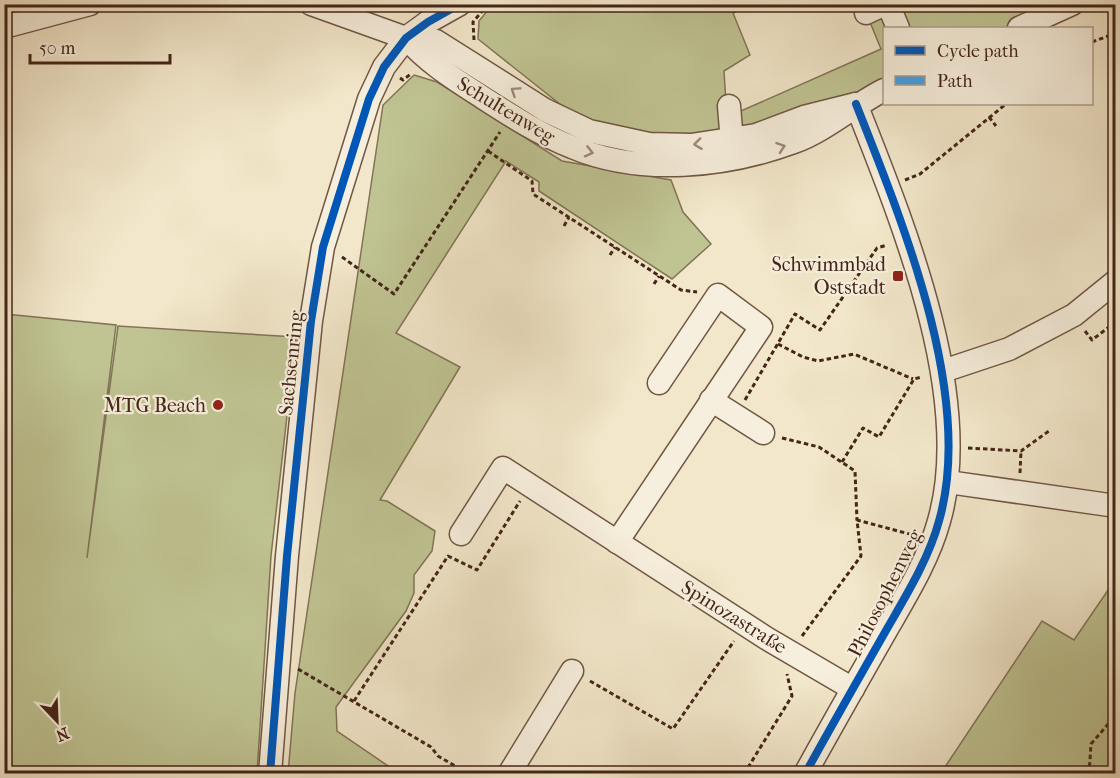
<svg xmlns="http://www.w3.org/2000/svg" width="1120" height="778" viewBox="0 0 1120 778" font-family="'IM FELL French Canon',serif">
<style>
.green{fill:#c0c493;stroke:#827456;stroke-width:1.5}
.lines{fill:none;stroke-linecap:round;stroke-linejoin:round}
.minor-casing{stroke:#705644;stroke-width:25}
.path{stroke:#442518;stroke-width:3;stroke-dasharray:4.5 3;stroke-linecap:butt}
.minor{stroke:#f7efdd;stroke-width:22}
.quiet{stroke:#3fa2ea;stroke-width:6;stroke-dasharray:12 6;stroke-linecap:butt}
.cycleway-casing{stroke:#f7efdd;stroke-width:11}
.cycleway{stroke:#0057b8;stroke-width:8}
.oneway{stroke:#9e8a7a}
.poi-dot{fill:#8f2418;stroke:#f7efdd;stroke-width:2}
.labels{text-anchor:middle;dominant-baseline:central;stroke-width:4.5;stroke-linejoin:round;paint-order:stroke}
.street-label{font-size:20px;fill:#442518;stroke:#f7efdd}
.poi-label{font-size:20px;fill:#442518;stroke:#f7efdd;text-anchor:end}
</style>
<rect width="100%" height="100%" fill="#f2e7ca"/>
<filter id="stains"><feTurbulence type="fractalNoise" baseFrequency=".00333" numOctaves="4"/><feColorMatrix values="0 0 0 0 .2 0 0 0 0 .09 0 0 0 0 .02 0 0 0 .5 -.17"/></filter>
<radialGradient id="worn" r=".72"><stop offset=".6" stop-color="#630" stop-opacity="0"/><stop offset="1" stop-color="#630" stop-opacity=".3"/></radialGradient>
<g class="green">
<polygon points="485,5 753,5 733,13 750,55 724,71 726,104 741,111 881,49 863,5 1071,5 1019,28 884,28 884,89 731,139 595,132 478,39 479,21 488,10"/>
<polygon points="414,75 437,82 562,161 671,180 683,212 711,244 672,279 539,191 539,182 506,161 396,333 460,367 380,500 387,501 435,531 432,551 414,575 414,593 406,611 336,707 337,731 394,770 392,774 288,774 295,693 383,105"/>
<polygon points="5,314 116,325 87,558 118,326 296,337 271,556 257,773 5,773"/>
<polygon points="1115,580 1116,760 1105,773 941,773 1042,621 1074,640"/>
</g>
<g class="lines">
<g class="minor-casing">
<g id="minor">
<polyline points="311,4 406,38 436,41 545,110 589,131 649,144 691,145 756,135 804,117 856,104"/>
<polyline points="888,4 898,28"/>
<polyline points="866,13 885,4"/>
<polyline points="4,27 90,4"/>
<polyline points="1019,28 1072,4"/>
<path d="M 406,38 C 429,64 456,80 485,99 C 513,117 541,135 572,147 C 641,176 726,167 794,142 C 825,131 854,105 884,90"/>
<polyline points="729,106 733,154"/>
<polyline points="943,371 1009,349 1074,315 1116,281"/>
<polyline points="711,400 763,433"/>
<polyline points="948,482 1116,506"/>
<polyline points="461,534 503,468 766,638 853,689"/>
<polyline points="617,542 761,327 718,295 659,383"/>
<polyline points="270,774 287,556 311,321 323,247 369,99 384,67 406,38 428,22 460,4"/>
<polyline points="509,774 572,671"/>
<path d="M 805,774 C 832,725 860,676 888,627 C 907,594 929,558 939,521 C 975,396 902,221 856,104"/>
</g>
</g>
<g class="path">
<polyline points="474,40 473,22 484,9 481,4"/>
<polyline points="1092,42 1116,33"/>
<polyline points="400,78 403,80 412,73"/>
<polyline points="989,117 996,126"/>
<polyline points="488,151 532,181 533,194 681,290 697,292"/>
<polyline points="905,180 920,174 1006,104"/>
<polyline points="1116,186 1110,190 1116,197"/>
<polyline points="564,226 569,217"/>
<polyline points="610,255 615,247"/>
<polyline points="342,257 394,294 500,132"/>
<polyline points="654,284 659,276"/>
<polyline points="1085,331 1092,340 1109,327 1116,335"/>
<polyline points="778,344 803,357 818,361 854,354 913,379"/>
<polyline points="745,400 795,314 820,330 877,248 887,245"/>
<polyline points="782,438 819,447 855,471 857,520"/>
<polyline points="968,448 1021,451 1049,431"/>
<polyline points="842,462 863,428 879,437 914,379 922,377"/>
<polyline points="1020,473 1021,451"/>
<polyline points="802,636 861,556 857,520 913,535"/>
<polyline points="298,669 431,747 438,756 469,774"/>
<polyline points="590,681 673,729 734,641"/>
<polyline points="354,701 448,556 477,570 520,501"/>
<polyline points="744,774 792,696 787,674"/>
<polyline points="1089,774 1091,744 1116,715"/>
</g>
<use href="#minor" class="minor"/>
<polyline class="quiet" points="1113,774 1116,770"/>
<g class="cycleway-casing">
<g id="cycleway">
<polyline points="270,774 287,556 311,321 323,247 369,99 384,67 406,38 428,22 460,4"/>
<path d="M 805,774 C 832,725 860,676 888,627 C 907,594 929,558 939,521 C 975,396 902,221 856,104"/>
</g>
</g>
<use href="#cycleway" class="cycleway"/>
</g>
<defs><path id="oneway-chevron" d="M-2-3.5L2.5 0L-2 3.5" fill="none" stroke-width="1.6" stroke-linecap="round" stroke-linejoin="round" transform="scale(1.5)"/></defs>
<g class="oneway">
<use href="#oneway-chevron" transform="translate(515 91) rotate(-146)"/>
<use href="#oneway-chevron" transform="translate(698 144) rotate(173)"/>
<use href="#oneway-chevron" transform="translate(781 147) rotate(-19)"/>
<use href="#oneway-chevron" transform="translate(589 152) rotate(14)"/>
</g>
<g class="poi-dot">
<rect x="892" y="270" width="12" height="12" rx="3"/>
<circle cx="218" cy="405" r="6"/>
</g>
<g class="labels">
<g class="street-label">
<text transform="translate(506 110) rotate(31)">Schultenweg</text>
<text transform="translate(291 363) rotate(-84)">Sachsenring</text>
<text transform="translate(885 593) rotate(-63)">Philosophenweg</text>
<text transform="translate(734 617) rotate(32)">Spinozastraße</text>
</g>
<g class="poi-label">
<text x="886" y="264">Schwimmbad<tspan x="886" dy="23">Oststadt</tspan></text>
<text x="206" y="405">MTG Beach</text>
</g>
</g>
<rect width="1120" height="778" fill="none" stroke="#f2e7ca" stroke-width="24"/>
<rect x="6" y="6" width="1108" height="766" fill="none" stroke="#442518" stroke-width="3"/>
<rect x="12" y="12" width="1096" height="754" fill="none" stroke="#442518" stroke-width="1.5"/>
<rect x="883" y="27" width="210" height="78" fill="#f7efdd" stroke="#af9e8e" stroke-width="1.5"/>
<rect x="895" y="46" width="30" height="9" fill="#0057b8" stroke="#af9e8e" stroke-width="1.5"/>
<text x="937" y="57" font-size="18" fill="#442518">Cycle path</text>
<rect x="895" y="76" width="30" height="9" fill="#3fa2ea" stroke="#af9e8e" stroke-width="1.5"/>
<text x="937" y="87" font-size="18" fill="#442518">Path</text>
<g transform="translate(57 721) rotate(157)" stroke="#f7efdd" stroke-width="4.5" paint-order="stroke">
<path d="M0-4.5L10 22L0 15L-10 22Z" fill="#442518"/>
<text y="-9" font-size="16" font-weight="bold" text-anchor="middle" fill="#442518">N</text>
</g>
<path d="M30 54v9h140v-9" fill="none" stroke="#442518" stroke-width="3"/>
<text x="39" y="54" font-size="18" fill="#442518" stroke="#f7efdd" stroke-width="4.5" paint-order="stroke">50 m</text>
<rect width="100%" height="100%" filter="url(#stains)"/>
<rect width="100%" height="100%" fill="url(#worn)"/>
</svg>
